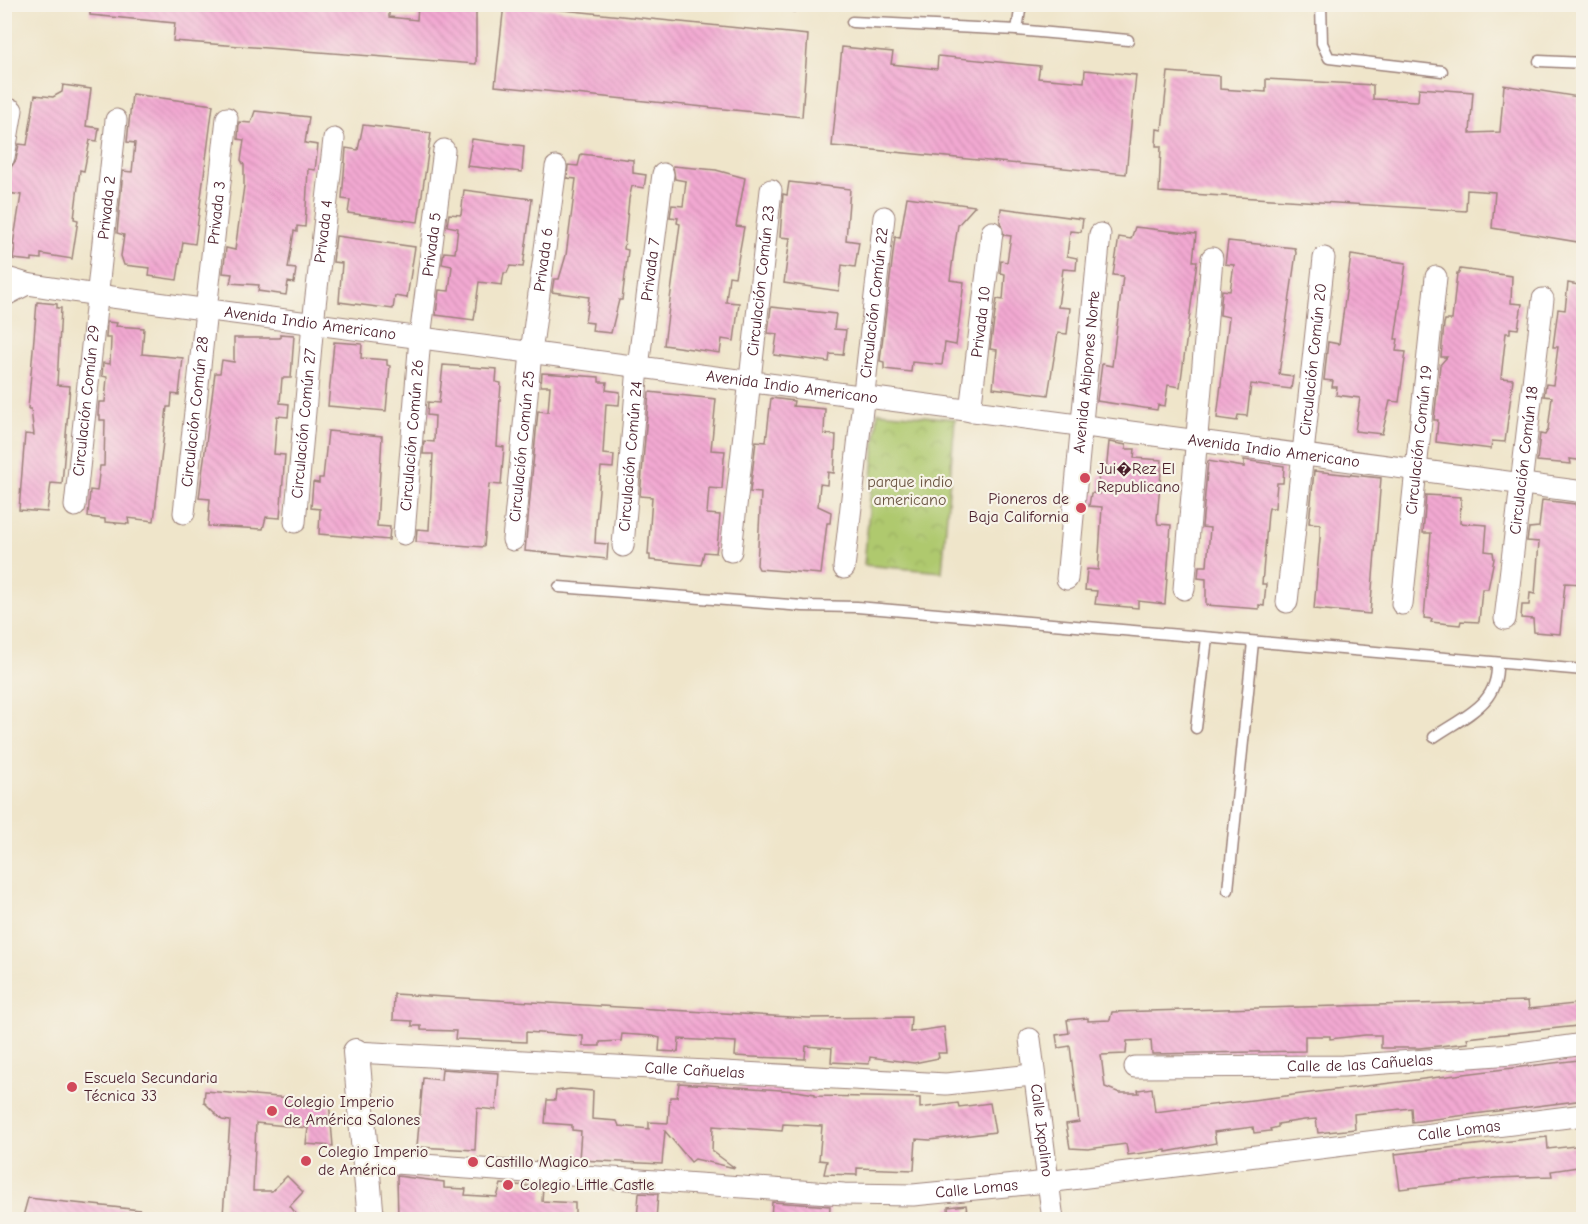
<svg xmlns="http://www.w3.org/2000/svg" width="1588" height="1224" viewBox="0 0 1588 1224" font-family="'Comic Neue',sans-serif">
<style>
.park{fill:url(#park-crowns);stroke:#7c744c;stroke-width:1.5}
.building{fill:url(#building-back-hatch)}
.lines{fill:none;stroke-linecap:round;stroke-linejoin:round}
.service-casing{stroke:#9c827a;stroke-width:13}
.minor-casing{stroke:#9c827a;stroke-width:23}
.tertiary-casing{stroke:#9c827a;stroke-width:28}
.service{stroke:#fff;stroke-width:10}
.minor{stroke:#fff;stroke-width:21}
.tertiary{stroke:#fff;stroke-width:26}
.poi-dot{fill:#d1495b;stroke:#f7f3e8;stroke-width:2}
.labels{text-anchor:middle;dominant-baseline:central;stroke-width:4.5;stroke-linejoin:round;paint-order:stroke}
.street-label{font-size:16px;fill:#4a1f2b;stroke:#f7f3e8}
.poi-label{font-size:16px;fill:#4a1f2b;stroke:#f7f3e8;text-anchor:start}
.park-label{font-size:16px;fill:#68523f;stroke:#f7f3e8}
</style>
<defs>
<pattern id="park-crowns" width="20" height="18" patternUnits="userSpaceOnUse" patternTransform="scale(1.5)"><rect width="20" height="18" fill="#afc96e"/><path d="M2 6a3 3 0 1 1 6 0M12 15a3 3 0 1 1 6 0" fill="none" stroke="#98ac5f"/></pattern>
<pattern id="building-back-hatch" width="6" height="6" patternUnits="userSpaceOnUse" patternTransform="scale(1.5)"><rect width="6" height="6" fill="#f2a9d2"/><path d="M-1 5l2 2M0 0l6 6M5-1l2 2" fill="none" stroke="#d191b4"/></pattern>
</defs>
<rect width="100%" height="100%" fill="#f7f3e8"/>
<filter id="ink" filterUnits="userSpaceOnUse"><feTurbulence type="fractalNoise" baseFrequency=".0167" numOctaves="2"/><feDisplacementMap in="SourceGraphic" scale="12" xChannelSelector="R" yChannelSelector="G"/><feConvolveMatrix kernelMatrix="1 2 1 2 8 2 1 2 1" color-interpolation-filters="sRGB"/></filter>
<filter id="wash" filterUnits="userSpaceOnUse"><feTurbulence type="fractalNoise" baseFrequency=".008" numOctaves="4" result="noise"/><feDisplacementMap in="SourceGraphic" scale="24" xChannelSelector="R" yChannelSelector="G"/><feGaussianBlur stdDeviation="1.35" result="paint"/><feColorMatrix in="noise" values="0 0 0 0 0 0 0 0 0 0 0 0 0 0 0 0 0 1.4 0 .05"/><feComposite in="paint" operator="in"/></filter>
<g filter="url(#wash)">
<rect width="100%" height="100%" fill="#efe5ca"/>
<polygon class="park" points="878,412 955,419 942,572 864,565"/>
<g id="blocks">
<g class="building">
<polygon points="90,4 389,4 389,17 417,20 418,4 476,4 476,64 173,41 175,23 90,15"/>
<polygon points="504,4 808,35 802,117 495,86"/>
<polygon points="842,47 893,52 891,64 937,69 938,56 1040,66 1038,78 1084,82 1085,70 1136,75 1126,174 832,146"/>
<polygon points="1168,72 1220,76 1220,89 1266,92 1266,79 1373,85 1373,99 1418,101 1419,88 1473,92 1470,133 1500,132 1504,85 1579,97 1577,111 1584,112 1584,243 1492,228 1495,192 1467,190 1466,211 1159,192 1161,146 1156,146 1157,129 1162,130"/>
<polygon points="63,85 91,89 86,126 99,128 97,141 90,140 84,171 80,170 74,219 78,220 72,259 41,254 41,259 32,258 32,261 13,259 15,245 13,245 21,195 8,193 11,167 16,160 19,144 27,145 35,95 53,97 62,92"/>
<polygon points="132,94 213,105 195,244 183,242 177,280 149,276 150,268 124,265 121,256 124,235 117,233 123,171 132,172 135,143 127,142"/>
<polygon points="255,111 309,117 305,143 318,145 315,170 308,169 305,227 297,226 297,232 294,231 288,268 296,269 294,283 288,282 286,295 258,291 259,285 230,283 232,274 223,273 226,248 235,250 244,186 244,165 241,160 244,140 238,139 239,122 251,123"/>
<polygon points="363,125 431,133 418,222 348,213 350,200 342,199 346,148 358,150"/>
<polygon points="472,139 524,146 522,172 467,166"/>
<polygon points="581,154 633,160 633,173 646,175 644,188 632,186 629,199 624,249 628,250 622,300 619,300 611,333 592,331 593,323 585,322 589,297 552,292 554,279 559,279 566,255 576,179 567,178 568,165 578,166"/>
<polygon points="673,166 716,170 745,178 736,226 744,227 735,277 729,276 726,302 739,303 734,341 722,339 720,353 664,345 680,224 677,223 678,218 670,217 672,205 683,206 686,181 675,179"/>
<polygon points="789,182 850,189 846,240 859,242 855,267 842,265 839,291 784,283 790,238 780,237 783,194 787,195"/>
<polygon points="464,190 532,199 523,267 510,266 507,273 504,273 502,285 479,282 474,320 436,315 439,290 449,291 452,266 442,264 444,252 455,253 458,228 447,226 449,214 461,215"/>
<polygon points="907,197 975,206 958,225 954,250 950,280 964,282 956,345 945,343 942,365 912,362 911,372 884,369 884,362 880,361 895,237 900,238"/>
<polygon points="1001,208 1083,219 1081,232 1070,231 1067,256 1077,258 1076,270 1063,269 1058,307 1070,308 1067,334 1058,333 1048,395 993,388 997,350 990,349 997,299 1003,300 1005,274 1000,273 1001,261 1007,262 1011,236 1004,235 1000,222"/>
<polygon points="1135,227 1196,234 1193,261 1197,261 1180,387 1168,385 1165,406 1158,405 1157,410 1097,401 1102,364 1112,366 1123,276 1113,275 1119,237 1131,239"/>
<polygon points="336,236 415,247 407,298 395,296 393,309 339,302 342,263 333,262"/>
<polygon points="1228,241 1295,248 1296,253 1279,374 1293,376 1291,389 1251,384 1247,416 1238,415 1237,421 1217,418 1229,317 1220,315 1222,290 1230,291 1234,265 1225,264"/>
<polygon points="1351,255 1406,263 1395,339 1398,339 1396,351 1406,352 1399,402 1390,401 1382,434 1355,431 1360,398 1336,395 1337,387 1332,387 1333,381 1324,380 1328,342 1339,344"/>
<polygon points="1460,269 1512,276 1511,303 1522,304 1518,329 1510,328 1510,333 1506,333 1501,378 1513,379 1505,442 1492,441 1491,449 1436,442 1438,420 1434,420 1440,365 1447,357 1441,357 1444,324 1445,320 1452,320 1457,273 1459,273"/>
<polygon points="1568,283 1584,286 1584,461 1570,459 1571,464 1537,461 1540,434 1545,435 1548,430 1552,397 1544,396 1546,384 1553,385 1558,347 1553,347 1558,309 1565,310"/>
<polygon points="37,302 57,304 57,308 61,308 57,385 70,386 62,484 51,483 47,512 19,510 25,434 34,435 31,409 28,409"/>
<polygon points="771,307 836,314 834,329 846,330 843,355 830,354 829,362 774,355 777,334 768,333"/>
<polygon points="107,322 117,323 116,326 144,328 142,354 183,358 179,395 172,394 171,407 167,407 154,521 128,518 129,524 105,522 105,519 88,517 90,490 97,491 100,466 104,466 105,420 100,420 100,415 98,415 99,402 105,402 107,377 102,376 103,363 110,364 111,338 106,338"/>
<polygon points="280,334 294,335 291,378 282,378 280,403 289,404 288,417 277,416 274,454 285,455 280,518 266,517 263,529 208,526 210,499 199,498 215,373 220,373 222,360 234,362 234,338 280,338"/>
<polygon points="334,342 362,344 361,358 387,360 387,365 390,366 386,411 328,406"/>
<polygon points="443,365 497,369 496,382 501,383 497,446 504,447 501,485 489,484 484,547 416,542 417,529 429,530 433,454 423,454 424,441 434,442 435,416 427,415 428,402 439,403"/>
<polygon points="542,373 599,377 599,382 607,382 606,390 620,392 619,405 606,404 603,454 614,455 613,468 601,467 596,524 595,543 608,544 607,559 525,551 538,411 548,412 550,386 541,386"/>
<polygon points="649,392 716,399 711,450 725,451 724,459 722,489 709,488 707,514 720,515 718,538 716,553 704,552 701,565 650,560 650,555 648,555 652,497 640,496"/>
<polygon points="771,398 794,401 793,406 825,409 824,434 836,435 834,473 828,472 827,485 820,484 818,506 831,512 830,523 827,523 821,574 759,569 757,565 761,493 750,492 756,441 766,442"/>
<polygon points="328,431 382,436 377,526 390,527 389,540 319,534 320,509 311,508 313,482 319,483 319,478 323,478"/>
<polygon points="1109,442 1126,445 1126,449 1135,449 1134,458 1162,460 1157,519 1158,524 1171,525 1165,604 1138,601 1138,608 1095,604 1097,591 1085,590 1087,569 1098,570 1102,507 1089,506 1091,493 1100,494 1098,476 1106,473"/>
<polygon points="1244,460 1284,466 1283,483 1277,483 1275,508 1269,508 1268,513 1262,584 1266,584 1264,606 1259,605 1259,609 1206,605 1206,579 1198,578 1199,566 1207,566 1210,528 1202,527 1208,461 1244,467"/>
<polygon points="1314,471 1381,478 1370,614 1314,609 1320,538 1320,524 1309,523"/>
<polygon points="1426,495 1461,497 1460,523 1487,525 1485,551 1493,552 1494,559 1488,589 1482,589 1479,622 1461,621 1460,625 1431,622 1432,619 1424,618 1431,533 1423,533"/>
<polygon points="1542,500 1575,504 1576,507 1584,508 1584,584 1565,583 1560,634 1534,632 1533,619 1521,618 1522,605 1529,605 1530,593 1535,594 1539,542 1527,541 1529,528 1539,527"/>
<polygon points="394,994 808,1018 911,1017 910,1032 944,1027 947,1053 938,1053 939,1058 914,1063 870,1057 869,1064 831,1062 832,1048 806,1046 805,1059 752,1057 735,1056 736,1042 679,1039 678,1052 659,1051 660,1038 653,1036 622,1034 621,1041 600,1042 600,1046 583,1046 583,1036 526,1032 526,1042 455,1039 456,1031 421,1030 421,1026 412,1026 412,1021 393,1020"/>
<polygon points="1528,1001 1529,1009 1574,1004 1577,1026 1467,1038 1468,1043 1419,1048 1381,1048 1381,1035 1365,1035 1330,1039 1330,1036 1305,1036 1305,1051 1152,1054 1151,1040 1127,1041 1126,1054 1101,1055 1105,1087 1120,1093 1139,1093 1138,1090 1152,1088 1155,1112 1578,1060 1579,1063 1584,1062 1584,1100 1412,1122 1411,1108 1354,1114 1355,1129 1318,1133 1316,1119 1304,1120 1278,1124 1278,1127 1270,1129 1271,1131 1254,1133 1253,1127 1214,1132 1216,1143 1166,1152 1166,1150 1128,1155 1126,1144 1088,1149 1070,1148 1066,1124 1079,1122 1070,1046 1058,1048 1056,1035 1069,1033 1067,1020 1088,1018 1088,1021 1110,1020 1112,1012"/>
<polygon points="442,1069 499,1073 496,1110 477,1108 475,1150 417,1147 423,1078 441,1080"/>
<polygon points="679,1083 796,1091 815,1094 815,1096 920,1098 920,1108 958,1103 959,1107 990,1103 995,1132 930,1140 916,1139 914,1170 857,1168 857,1175 824,1174 827,1161 819,1160 822,1126 783,1124 782,1131 713,1126 712,1151 735,1168 695,1159 691,1162 665,1131 662,1164 579,1160 581,1131 572,1130 572,1125 545,1123 547,1100 555,1100 556,1091 570,1089 593,1091 592,1119 617,1121 619,1126 649,1129 649,1122 668,1123 670,1097 677,1097"/>
<polygon points="205,1091 329,1101 333,1146 306,1144 308,1128 256,1123 253,1191 272,1191 287,1176 303,1192 290,1206 301,1220 223,1215 230,1121 222,1120 204,1102"/>
<polygon points="1547,1137 1548,1149 1584,1145 1584,1166 1551,1171 1552,1176 1495,1178 1400,1189 1395,1154"/>
<polygon points="397,1176 444,1182 444,1188 466,1189 465,1195 497,1197 501,1184 543,1187 542,1201 575,1203 575,1219 398,1219"/>
<polygon points="639,1193 658,1194 656,1220 637,1220"/>
<polygon points="28,1198 140,1210 139,1220 22,1220"/>
<polygon points="772,1202 830,1206 829,1220 771,1220"/>
<polygon points="966,1205 968,1220 949,1220 948,1207"/>
</g>
</g>
</g>
<g filter="url(#ink)">
<use href="#blocks" fill-opacity="0" stroke="#9c827a" stroke-width="1.5"/>
<g class="lines">
<g class="service-casing">
<g id="service">
<polyline points="785,4 794,6"/>
<polyline points="1321,4 1322,43 1329,58 1442,71"/>
<polyline points="852,22 1017,30 1021,4"/>
<polyline points="1017,30 1128,40"/>
<polyline points="1539,61 1584,63"/>
<polyline points="559,587 803,606 857,607 1584,670"/>
<polyline points="1196,728 1207,638"/>
<path d="M 1434,737 C 1464,716 1499,705 1497,663"/>
<polyline points="1228,890 1253,642"/>
</g>
</g>
<g class="minor-casing">
<g id="minor">
<polyline points="4,157 12,110"/>
<path id="s1" d="M 4,277 L 27,284 L 97,295 L 1584,492"/>
<polyline points="4,296 27,284"/>
<path id="s2" d="M 970,411 L 992,232"/>
<path id="s3" d="M 75,506 L 116,120"/>
<path id="s4" d="M 184,513 L 227,118"/>
<path id="s5" d="M 295,522 L 313,323 L 334,139"/>
<path id="s6" d="M 404,534 L 420,338 L 444,150"/>
<path id="s7" d="M 513,540 L 531,353 L 556,167"/>
<path id="s8" d="M 623,546 L 638,367 L 663,174"/>
<path id="s9" d="M 731,551 L 771,190"/>
<path id="s10" d="M 844,568 L 884,217"/>
<path id="s11" d="M 1067,579 L 1100,234"/>
<polyline points="1184,589 1212,258"/>
<path id="s12" d="M 1287,602 L 1324,258"/>
<path id="s13" d="M 1402,604 L 1436,277"/>
<path id="s14" d="M 1505,619 L 1543,299"/>
<path id="s15" d="M 1030,1039 L 1053,1220"/>
<path id="s16" d="M 356,1052 L 946,1084 L 1032,1075"/>
<path id="s17" d="M 1135,1067 L 1343,1066 L 1512,1054 L 1584,1044"/>
<path id="s18" d="M 366,1161 L 844,1194 L 913,1195 L 1047,1182 L 1584,1115"/>
</g>
</g>
<g class="tertiary-casing">
<polyline id="tertiary" points="356,1052 371,1220"/>
</g>
<use href="#service" class="service"/>
<use href="#minor" class="minor"/>
<use href="#tertiary" class="tertiary"/>
</g>
</g>
<g class="poi-dot">
<circle cx="1085" cy="478" r="6"/>
<circle cx="1081" cy="508" r="6"/>
<circle cx="72" cy="1087" r="6"/>
<circle cx="272" cy="1111" r="6"/>
<circle cx="306" cy="1161" r="6"/>
<circle cx="473" cy="1162" r="6"/>
<circle cx="508" cy="1185" r="6"/>
</g>
<g class="labels">
<g class="street-label">
<text stroke="none"><textPath href="#s3" startOffset="300">Privada 2</textPath></text>
<text stroke="none"><textPath href="#s4" startOffset="302">Privada 3</textPath></text>
<text stroke="none"><textPath href="#s5" startOffset="292">Privada 4</textPath></text>
<text stroke="none"><textPath href="#s6" startOffset="291">Privada 5</textPath></text>
<text stroke="none"><textPath href="#s7" startOffset="282">Privada 6</textPath></text>
<text stroke="none"><textPath href="#s8" startOffset="278">Privada 7</textPath></text>
<text stroke="none"><textPath href="#s9" startOffset="272">Circulación Común 23</textPath></text>
<text stroke="none"><textPath href="#s10" startOffset="267">Circulación Común 22</textPath></text>
<text stroke="none"><textPath href="#s2" startOffset="90">Privada 10</textPath></text>
<text stroke="none"><textPath href="#s1" startOffset="310">Avenida Indio Americano</textPath></text>
<text stroke="none"><textPath href="#s12" startOffset="244">Circulación Común 20</textPath></text>
<text stroke="none"><textPath href="#s11" startOffset="208">Avenida Abipones Norte</textPath></text>
<text stroke="none"><textPath href="#s1" startOffset="796">Avenida Indio Americano</textPath></text>
<text stroke="none"><textPath href="#s3" startOffset="106">Circulación Común 29</textPath></text>
<text stroke="none"><textPath href="#s4" startOffset="102">Circulación Común 28</textPath></text>
<text stroke="none"><textPath href="#s5" startOffset="99">Circulación Común 27</textPath></text>
<text stroke="none"><textPath href="#s6" startOffset="99">Circulación Común 26</textPath></text>
<text stroke="none"><textPath href="#s13" startOffset="165">Circulación Común 19</textPath></text>
<text stroke="none"><textPath href="#s7" startOffset="94">Circulación Común 25</textPath></text>
<text stroke="none"><textPath href="#s1" startOffset="1282">Avenida Indio Americano</textPath></text>
<text stroke="none"><textPath href="#s8" startOffset="90">Circulación Común 24</textPath></text>
<text stroke="none"><textPath href="#s14" startOffset="160">Circulación Común 18</textPath></text>
<text stroke="none"><textPath href="#s17" startOffset="225">Calle de las Cañuelas</textPath></text>
<text stroke="none"><textPath href="#s16" startOffset="339">Calle Cañuelas</textPath></text>
<text stroke="none"><textPath href="#s15" startOffset="92">Calle Ixpalino</textPath></text>
<text stroke="none"><textPath href="#s18" startOffset="1098">Calle Lomas</textPath></text>
<text stroke="none"><textPath href="#s18" startOffset="612">Calle Lomas</textPath></text>
</g>
<g class="poi-label">
<text x="1097" y="469">Jui�Rez El<tspan x="1097" dy="18">Republicano</tspan></text>
<text x="1069" y="499" text-anchor="end">Pioneros de<tspan x="1069" dy="18">Baja California</tspan></text>
<text x="84" y="1078">Escuela Secundaria<tspan x="84" dy="18">Técnica 33</tspan></text>
<text x="284" y="1102">Colegio Imperio<tspan x="284" dy="18">de América Salones</tspan></text>
<text x="318" y="1152">Colegio Imperio<tspan x="318" dy="18">de América</tspan></text>
<text x="485" y="1162">Castillo Magico</text>
<text x="520" y="1185">Colegio Little Castle</text>
</g>
<g class="park-label">
<text x="910" y="482">parque indio<tspan x="910" dy="18">americano</tspan></text>
</g>
</g>
<rect width="1588" height="1224" fill="none" stroke="#f7f3e8" stroke-width="24"/>
</svg>
